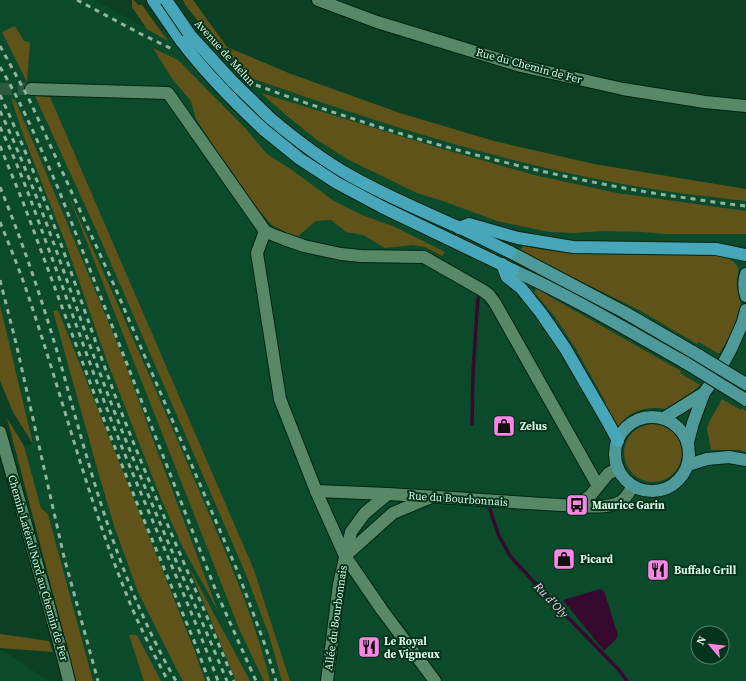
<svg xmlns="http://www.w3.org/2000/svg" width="746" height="681" viewBox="0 0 746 681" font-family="'Source Serif 4',serif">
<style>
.built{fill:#0b4b2c;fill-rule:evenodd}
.green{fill:#60531a}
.water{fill:#360a2f}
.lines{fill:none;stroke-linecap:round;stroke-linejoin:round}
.stream{stroke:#360a2f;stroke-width:3.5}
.minor-tunnel{stroke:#2a5b41;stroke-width:12;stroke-dasharray:12 6;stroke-linecap:butt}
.minor-casing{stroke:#002410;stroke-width:14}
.major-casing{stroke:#002410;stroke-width:14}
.highway-casing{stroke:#002410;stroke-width:14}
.minor{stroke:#578969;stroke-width:12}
.major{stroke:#4e9a9a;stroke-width:12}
.highway{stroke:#48a6bb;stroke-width:12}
.rail{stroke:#90b49e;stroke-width:3;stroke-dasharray:5 5;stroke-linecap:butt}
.major-bridge-casing{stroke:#002410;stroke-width:14;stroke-linecap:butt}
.highway-bridge-casing{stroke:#002410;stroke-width:14;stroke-linecap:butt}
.major-bridge{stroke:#4e9a9a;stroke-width:12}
.highway-bridge{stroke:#48a6bb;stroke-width:12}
.labels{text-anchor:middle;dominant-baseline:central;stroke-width:4;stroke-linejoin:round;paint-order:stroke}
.street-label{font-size:11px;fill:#dcf6e4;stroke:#00351b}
.poi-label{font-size:11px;font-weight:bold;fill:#dcf6e4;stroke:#00351b;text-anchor:start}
.water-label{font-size:12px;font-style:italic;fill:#fdbfee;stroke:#00351b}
</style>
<rect width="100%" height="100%" fill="#0b4024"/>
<g class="built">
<path d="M 0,0 L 94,0 L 142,26 L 218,43 L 291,74 L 401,114 L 494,141 L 594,164 L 746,189 L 746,681 L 93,681 L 48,514 L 41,508 L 24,446 L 33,444 L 0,305 ZM 698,633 L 722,633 L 722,657 L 698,657 Z"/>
<polygon points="0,650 2,650 47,680 47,681 0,681"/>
</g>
<g class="green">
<polygon points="132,0 134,0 138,5 142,5 168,41 147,29 132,7"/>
<path d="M 183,0 L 193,0 L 227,47 L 291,74 L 400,113 L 494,141 L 594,164 L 746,189 L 746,201 C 705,196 664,192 623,184 C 496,161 373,121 251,78 L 250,75 L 237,65 L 234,65 L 186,6 Z"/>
<polygon points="15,26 24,41 30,42 27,82 2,32"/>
<polygon points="153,48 178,60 245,128 267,154 292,170 334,201 362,215 395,227 445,252 442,256 425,247 413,245 385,248 363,235 346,232 331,220 316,221 297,237 283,231 272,225 247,197 196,119 191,101 173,80"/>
<polygon points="261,93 436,147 534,175 617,193 746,211 746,234 666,234 642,232 604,231 574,233 549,232 497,221 443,201 417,193 349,160 317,140 286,115"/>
<polygon points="35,96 50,97 254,570 290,681 282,681 269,635 245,572 99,236"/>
<polygon points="11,98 15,100 39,156 122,355 152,437 218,611 182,546 160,496 107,361 66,244 24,137"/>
<path d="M 67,192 C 112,291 156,389 198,488 C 225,552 254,614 270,681 L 264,681 L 240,631 Z"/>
<path d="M 524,246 L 544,250 L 573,253 L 706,254 C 715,255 735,257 738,268 C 739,273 736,281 737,286 C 737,294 742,303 741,310 C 739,325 726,342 719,354 L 699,342 L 697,344 L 639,310 L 523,253 L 521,251 L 521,249 Z"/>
<path d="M 536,289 L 540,289 L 547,295 L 681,371 L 680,373 L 700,385 C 695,390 676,407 671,408 C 667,410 663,408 659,408 C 644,407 626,412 619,427 L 604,406 L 606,403 L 576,349 L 555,317 L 535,293 L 535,290 Z"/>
<polygon points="0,305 33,444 13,412 0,381"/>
<polygon points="58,310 194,649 205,681 183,681 174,664 138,592 115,529 99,475 53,311"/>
<polygon points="722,399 741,410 742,408 746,411 746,452 740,450 711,450 707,429 709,422"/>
<polygon points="7,418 24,446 41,508 48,514 93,681 76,681"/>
<circle cx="653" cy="453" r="29"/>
<polygon points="189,567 250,681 236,681"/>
<polygon points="0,634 49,641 53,652 0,648"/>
<polygon points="129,635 137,635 161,681 144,681"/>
</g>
<polygon class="water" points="600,589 604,591 618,635 616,639 604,651 563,600"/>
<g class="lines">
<g class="stream">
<polyline points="472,424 473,372 478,298"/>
<polyline points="490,510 499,536 510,556 544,593 618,669 627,681"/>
</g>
<polyline class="minor-tunnel" points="0,89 31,89"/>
<g class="minor-casing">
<g id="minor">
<polyline points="318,0 377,22 521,66 623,89 705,102 746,106"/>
<polyline points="31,89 168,93 265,231 271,234 284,239 304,246 341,254 361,256 424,257 482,290 489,295 495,303 598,486"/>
<polyline points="265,231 257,253 280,399 316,491 345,556 382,610 435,681"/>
<polyline points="0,432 63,657 69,681"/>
<polyline points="316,491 388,494"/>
<polyline points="577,505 590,496 608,474 618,468"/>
<polyline points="345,556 393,513 429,498"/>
<path d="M 327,681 L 339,584 L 351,532 L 365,513 L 388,494 C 446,497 504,502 562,505 C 578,505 606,510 620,502 C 626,499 630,491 633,486"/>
</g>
</g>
<g class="major-casing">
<g id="major">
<polyline points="510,252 624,312 693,352"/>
<path d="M 513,270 C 572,297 629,331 686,363"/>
<path d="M 746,274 C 743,282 744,289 746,296"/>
<circle cx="652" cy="454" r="37"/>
<polyline points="664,418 704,393"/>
<polyline points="688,442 693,423 704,393 717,375 731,349 743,322 746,310"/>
<polyline points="688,465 707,459 729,457 746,460"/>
</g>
</g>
<g class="highway-casing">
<g id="highway">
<polyline points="153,0 182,42"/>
<path d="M 270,118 C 295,139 321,159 349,175 C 384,195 422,211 458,227 C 476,235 493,244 510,252"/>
<polyline points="263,129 300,159 337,183 382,207 513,270"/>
<polyline points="459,228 469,224 518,238 573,247 716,249 746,255"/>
<polyline points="502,264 507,277 521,288 541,313 565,348 609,424 618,441"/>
</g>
</g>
<use href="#minor" class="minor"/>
<use href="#major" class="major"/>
<use href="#highway" class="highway"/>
<g class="rail">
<polyline points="77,0 139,33 172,49"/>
<polyline points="0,46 28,97 41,125 114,285 237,570 265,645 276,681"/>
<path d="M 0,67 C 23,105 40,147 58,188 L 216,591 L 256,681"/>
<path d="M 256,85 C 386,133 522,172 659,194 C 688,198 717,203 746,206"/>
<path d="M 0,95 C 48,196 80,302 119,406 C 155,499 196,589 234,681"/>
<path d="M 0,111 C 45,207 75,309 113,408 C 149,500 189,590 227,681"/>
<path d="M 0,127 C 18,164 32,203 46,242 C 67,298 86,354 107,409 C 142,501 184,589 218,681"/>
<polyline points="0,146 23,202 101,412 137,503 197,648 209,681"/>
<path d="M 0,187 C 23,243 42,300 59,358 C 65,378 70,399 76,419 C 101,509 129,600 176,681"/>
<path d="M 0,222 C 11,249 22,276 31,304 C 63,399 87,496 124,588 C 136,620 152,651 168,681"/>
<polyline points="0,280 16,343 64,557 98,681"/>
</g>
<g class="major-bridge-casing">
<g id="major-bridge">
<polyline points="693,352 746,384"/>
<polyline points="686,363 746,400"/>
</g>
</g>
<g class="highway-bridge-casing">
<g id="highway-bridge">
<polyline points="166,0 190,35 232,81 270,118"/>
<path d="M 182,42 C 207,75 233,101 263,129"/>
</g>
</g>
<use href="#major-bridge" class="major-bridge"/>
<use href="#highway-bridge" class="highway-bridge"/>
</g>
<defs>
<g id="shop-square" transform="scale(1.15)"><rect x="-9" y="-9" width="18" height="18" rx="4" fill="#fc86e4" stroke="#00351b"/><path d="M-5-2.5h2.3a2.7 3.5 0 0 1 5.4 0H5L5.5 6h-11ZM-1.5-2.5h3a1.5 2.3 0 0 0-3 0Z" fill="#111"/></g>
<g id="bus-square" transform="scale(1.15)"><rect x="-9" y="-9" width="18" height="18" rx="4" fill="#fc86e4" stroke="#00351b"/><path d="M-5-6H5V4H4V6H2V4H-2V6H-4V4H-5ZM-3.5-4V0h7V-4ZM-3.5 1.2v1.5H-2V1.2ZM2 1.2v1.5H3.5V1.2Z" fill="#111"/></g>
<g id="restaurant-square" transform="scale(1.15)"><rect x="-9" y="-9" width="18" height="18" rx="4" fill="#fc86e4" stroke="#00351b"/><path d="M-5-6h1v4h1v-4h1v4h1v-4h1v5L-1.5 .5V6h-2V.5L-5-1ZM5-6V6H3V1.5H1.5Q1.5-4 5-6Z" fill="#111"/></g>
</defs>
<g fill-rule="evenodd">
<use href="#shop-square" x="504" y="426"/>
<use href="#bus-square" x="577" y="505"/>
<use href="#shop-square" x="564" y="559"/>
<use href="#restaurant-square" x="658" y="570"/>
<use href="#restaurant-square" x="369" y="647"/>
</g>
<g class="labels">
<g class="street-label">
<text transform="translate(225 53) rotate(48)">Avenue de Melun</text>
<text transform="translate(529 66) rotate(15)">Rue du Chemin de Fer</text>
<text transform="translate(458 499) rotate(4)">Rue du Bourbonnais</text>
<text transform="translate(38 568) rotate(74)">Chemin Latéral Nord au Chemin de Fer</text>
<text transform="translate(336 618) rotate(-82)">Allée du Bourbonnais</text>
</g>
<g class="poi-label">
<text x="520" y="426">Zelus</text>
<text x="592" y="505">Maurice Garin</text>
<text x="580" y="559">Picard</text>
<text x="674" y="570">Buffalo Grill</text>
<text x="384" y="641">Le Royal<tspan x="384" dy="13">de Vigneux</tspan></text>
</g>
<g class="water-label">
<text transform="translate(551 600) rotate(47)">Ru d'Oly</text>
</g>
</g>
<g transform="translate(710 645) rotate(298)"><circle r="19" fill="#00351b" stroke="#58826b"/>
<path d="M0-3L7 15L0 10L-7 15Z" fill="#fc86e4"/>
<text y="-6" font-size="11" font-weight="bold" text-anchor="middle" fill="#dcf6e4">N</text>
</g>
</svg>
